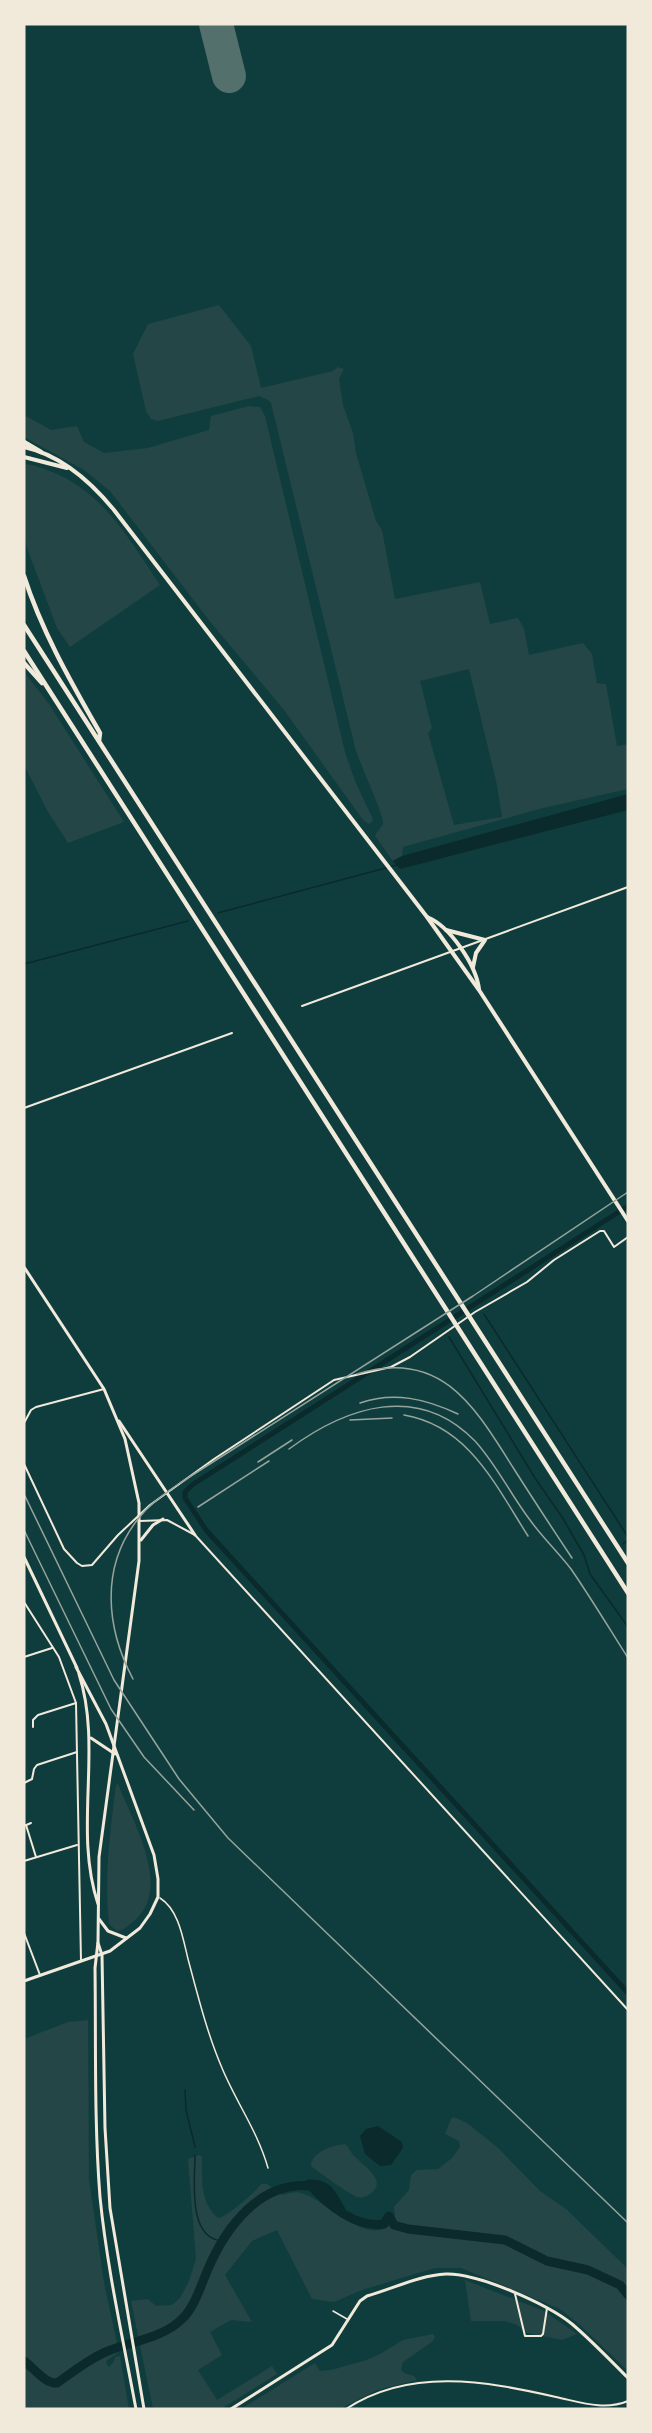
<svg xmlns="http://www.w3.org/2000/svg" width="652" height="2433" viewBox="0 0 652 2433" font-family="Cabin,sans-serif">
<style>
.green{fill:#244646;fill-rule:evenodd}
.water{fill:#0a2a2b}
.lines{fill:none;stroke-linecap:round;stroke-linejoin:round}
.stream{stroke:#0a2a2b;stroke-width:1.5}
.canal{stroke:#0a2a2b;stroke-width:5}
.river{stroke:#0a2a2b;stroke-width:9}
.runway{stroke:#53706d;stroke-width:34}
.service{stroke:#f1e9da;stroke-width:1.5}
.minor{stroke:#f1e9da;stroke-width:2}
.tertiary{stroke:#f1e9da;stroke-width:3}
.secondary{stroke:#f1e9da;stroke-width:3}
.primary{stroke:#f1e9da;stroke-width:4}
.motorway{stroke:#f1e9da;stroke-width:4.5}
.rail{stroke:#97a49c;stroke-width:1.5}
</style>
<rect width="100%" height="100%" fill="#0f3d3e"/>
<g class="green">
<path d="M 219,305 L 251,346 L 261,388 L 333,371 L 338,367 L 344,369 L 339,379 L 343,405 L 353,433 L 356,453 L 376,521 L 382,530 L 395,599 L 480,582 L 490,624 L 518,618 L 524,629 L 529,655 L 583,643 L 592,654 L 597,683 L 606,684 L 617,746 L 628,744 L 628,789 L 543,808 L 403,847 L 402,856 L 393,861 L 375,836 C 377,831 381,828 383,824 C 385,817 358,760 355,747 L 271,403 L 268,400 L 259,396 L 158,421 L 151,419 L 146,411 L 133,354 L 148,324 ZM 469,669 L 497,785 L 502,817 L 454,825 L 428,733 L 432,728 L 420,681 Z"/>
<polygon points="249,406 260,407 265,416 345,752 355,781 372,817 373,821 369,824 363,820 284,710 208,619 110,491 84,470 24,437 24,415 51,430 77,426 84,442 104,453 148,448 209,430 211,416"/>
<path d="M 27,464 C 97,480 123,530 160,585 L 70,647 L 57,628 L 27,548 L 24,534 L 24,466 Z"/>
<polygon points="24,672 49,704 124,822 68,843 47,810 24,765"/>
<path d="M 118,1784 C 132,1820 172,1887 136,1919 C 130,1924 125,1930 117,1931 L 109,1924 C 104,1877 110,1832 116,1785 Z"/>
<polygon points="88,2020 89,2179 104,2283 119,2352 106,2361 107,2365 109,2367 114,2362 115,2357 120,2356 129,2409 24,2409 24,2039 68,2022"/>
<path d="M 454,2117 L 467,2123 L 497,2147 L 540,2191 L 566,2209 L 628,2269 L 628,2371 L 579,2324 L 560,2309 L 461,2268 L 435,2268 L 362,2290 L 334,2302 L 312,2299 L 277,2230 L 252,2241 L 225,2275 L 252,2322 L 231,2320 L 210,2332 L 222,2355 L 198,2370 L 217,2400 L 272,2366 L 277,2374 L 221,2409 L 153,2409 L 131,2301 L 148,2299 L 156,2306 L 172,2305 L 180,2298 L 189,2281 L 196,2259 L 188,2159 L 199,2155 L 202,2157 C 202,2180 200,2202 218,2218 C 225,2218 257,2191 261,2184 L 267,2184 L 282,2195 C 288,2194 295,2191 301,2193 C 325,2199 361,2241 385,2228 C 389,2226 392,2221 395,2217 L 394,2207 L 409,2190 L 411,2175 L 417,2170 L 438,2169 L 452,2158 L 460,2147 L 459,2141 L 445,2134 L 451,2119 Z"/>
<path d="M 345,2144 C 349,2147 350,2151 353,2155 C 361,2164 390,2181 370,2194 C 367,2197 361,2198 357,2197 C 352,2196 316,2170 311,2166 C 311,2152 333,2145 345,2144 Z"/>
<polygon points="465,2280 544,2311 577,2334 562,2340 527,2333 517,2325 505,2321 471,2321"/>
<polygon points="433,2334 435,2337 432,2342 403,2362 401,2369 404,2373 414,2376 417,2380 377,2390 340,2409 241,2409 315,2363 320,2371 331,2370 367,2360 382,2353 403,2340"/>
</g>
<g class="water">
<polygon points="628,794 628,810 400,869 393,861 402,856"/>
<polygon points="378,2126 402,2142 403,2148 391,2165 380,2166 365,2154 360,2136 366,2129"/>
</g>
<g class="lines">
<g class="stream">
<polyline points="218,913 397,865"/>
<polyline points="24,964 188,921"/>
<polyline points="484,1314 628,1537"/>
<polyline points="449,1337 535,1478 562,1517 584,1555 590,1574 628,1627"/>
<polyline points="623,1544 628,1540"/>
<polyline points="185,2090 186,2110 195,2147"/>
<path d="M 195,2155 C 195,2180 187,2238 222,2241"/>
</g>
<polyline class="canal" points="628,1206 192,1485 185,1492 185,1498 206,1530 628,1993"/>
<g class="river">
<path d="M 309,2184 C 329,2183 332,2195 341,2210"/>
<path d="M 24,2361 C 34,2368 45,2384 57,2383 C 73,2372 90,2358 108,2351 C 132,2341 164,2338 183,2318 C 195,2306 201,2285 208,2269 C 226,2227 260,2181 311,2186 C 329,2206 356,2228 384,2224 L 389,2216 L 394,2225 L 408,2229 L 505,2240 L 547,2261 L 588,2270 L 620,2285 L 628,2295"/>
</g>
<polyline class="runway" points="216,24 229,76"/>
<g class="service">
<path d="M 160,1898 C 179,1910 183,1939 188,1959 C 198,1996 207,2033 222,2068 C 236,2102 258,2132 268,2168"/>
<polyline points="333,2311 347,2319"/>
</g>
<g class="minor">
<polyline points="302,1006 628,887"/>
<polyline points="24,1108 232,1033"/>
<polyline points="24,1423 31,1410 36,1407 104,1389"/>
<polyline points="24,1464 64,1549 77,1563 82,1566 92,1565 118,1535 150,1505 214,1459 334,1380 391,1367 410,1357 475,1312 527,1282 554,1260 600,1231 604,1231 614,1247 628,1237"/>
<polyline points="140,1521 167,1520 195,1535 628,2010"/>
<polyline points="24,1602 59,1657 76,1703 81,1961"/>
<polyline points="24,1657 52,1648"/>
<polyline points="33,1727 33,1720 38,1715 76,1703"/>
<polyline points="24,1783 32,1779 34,1769 37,1765 77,1752"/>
<polyline points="26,1825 36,1857"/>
<polyline points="24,1826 31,1823"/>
<polyline points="24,1861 77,1845"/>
<polyline points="24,1933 40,1975"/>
<polyline points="515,2294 525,2336 541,2336 543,2334 547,2308"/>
<path d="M 346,2409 C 410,2367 486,2381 556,2397 C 580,2402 604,2411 628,2401"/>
</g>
<g class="tertiary">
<polyline points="24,1557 77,1668"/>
<path d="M 79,1674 C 103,1749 73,1829 98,1904"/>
<polyline points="91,1738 115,1754"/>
<polyline points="24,1981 110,1951 140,1928 150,1914 158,1897 158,1879 154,1855 106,1724 76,1667"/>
<path d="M 231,2409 L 332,2345 L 360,2301 L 367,2296 C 392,2289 420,2275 446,2274 C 478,2273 547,2304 572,2324 C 592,2341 610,2360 628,2378"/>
</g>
<g class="secondary">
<path d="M 24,1267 L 104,1389 L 125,1439 L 139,1503 L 139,1561 L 99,1857 L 98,1942 L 95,1968 C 96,2044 94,2121 100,2197 C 107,2268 123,2339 136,2409"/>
<polyline points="119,1421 195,1535"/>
<polyline points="141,1540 153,1525 163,1519"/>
<polyline points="99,1919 108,1931 126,1938"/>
<polyline points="98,1943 102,1955 105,2128 110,2208 144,2409"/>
</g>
<g class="primary">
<path d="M 24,447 C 61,455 91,482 114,510 L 427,917 L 479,990 L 628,1221"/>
<polyline points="24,457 67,468"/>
<path d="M 427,917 C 450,926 476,965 479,989"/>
<polyline points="446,930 485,940 476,953 473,967"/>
</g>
<g class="motorway">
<polyline points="24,442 41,452"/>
<path d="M 24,576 C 42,632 71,682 100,733 L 99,741"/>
<polyline points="24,625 628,1563"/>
<polyline points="24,651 628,1593"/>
<polyline points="24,663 42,683"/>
</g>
<g class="rail">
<path d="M 357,1374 C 442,1347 476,1409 514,1469 C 533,1499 552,1528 572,1558"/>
<path d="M 360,1403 C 394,1391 426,1399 458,1414"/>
<path d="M 404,1415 C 469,1426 496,1486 528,1536"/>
<polyline points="350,1420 392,1418"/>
<path d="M 289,1449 C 346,1407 418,1382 475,1441 C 496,1464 511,1495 530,1520 C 542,1537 558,1552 571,1569 C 591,1598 609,1628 628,1658"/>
<polyline points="258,1462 292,1440"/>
<polyline points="24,1494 114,1680 179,1779 228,1838 628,2223"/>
<polyline points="198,1507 269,1461"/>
<polyline points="24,1530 111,1709 144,1757 194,1810"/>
<path d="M 133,1679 C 106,1628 100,1567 138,1519 C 149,1504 165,1494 180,1483 L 473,1296 L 628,1192"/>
</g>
</g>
<rect width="652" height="2433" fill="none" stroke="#f1e9da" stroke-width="51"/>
</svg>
